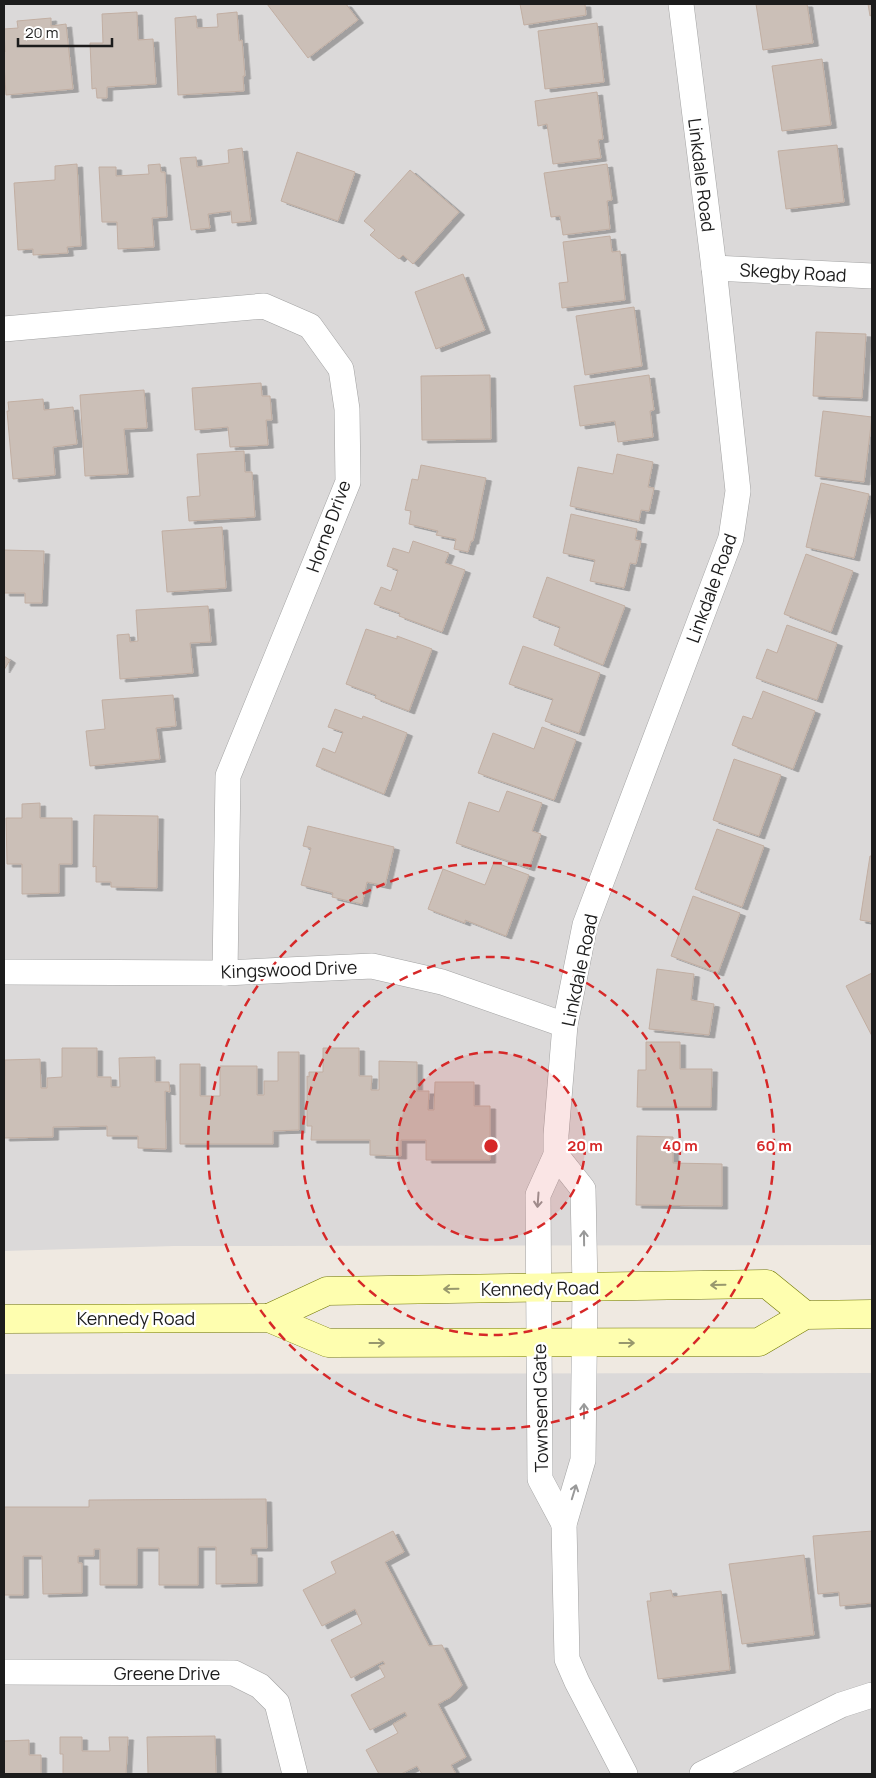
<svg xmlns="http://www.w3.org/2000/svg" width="876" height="1778" viewBox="0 0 876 1778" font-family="Manrope,sans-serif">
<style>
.residential{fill:#dbd9d9}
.building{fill:#cbbfb7;stroke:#c1aea2;filter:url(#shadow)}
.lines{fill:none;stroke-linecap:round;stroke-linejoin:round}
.minor-casing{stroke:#a3a3a3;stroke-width:26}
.secondary-casing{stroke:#717700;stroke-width:29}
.minor{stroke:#fff;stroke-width:25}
.secondary{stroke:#fefeaf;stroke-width:28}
.oneway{stroke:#999}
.oneway2{stroke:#98986d}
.ring{fill:none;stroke:#d62828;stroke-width:2.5;stroke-dasharray:9 6}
.labels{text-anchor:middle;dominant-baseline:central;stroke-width:4.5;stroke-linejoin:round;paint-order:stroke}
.street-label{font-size:18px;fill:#1c1c1c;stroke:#fff}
.centre{fill:#d62828;stroke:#fff;stroke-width:2.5}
.ring-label{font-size:15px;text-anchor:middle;font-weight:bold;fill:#d62828;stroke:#fff;stroke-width:4.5;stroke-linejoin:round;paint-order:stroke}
</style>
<defs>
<filter id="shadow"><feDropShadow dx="5.5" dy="3" stdDeviation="0" flood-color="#0004"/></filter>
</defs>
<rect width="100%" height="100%" fill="#efe9e1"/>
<g class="residential">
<polygon points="4,4 872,4 872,1245 174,1246 4,1251"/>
<polygon points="872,1373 872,1774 4,1774 4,1374"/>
</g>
<g class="building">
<polygon points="267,4 346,4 358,20 308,58"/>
<polygon points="520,4 585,4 586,15 524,25"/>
<polygon points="756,4 807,4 813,43 763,50"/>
<polygon points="868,4 872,4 872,15 870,16"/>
<polygon points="137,12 138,40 153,39 156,84 107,87 107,98 97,98 96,88 92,89 90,43 103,43 102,14"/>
<polygon points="237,12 239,41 242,40 245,76 243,76 244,91 178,95 175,18 196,16 197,28 218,27 217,14"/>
<polygon points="51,18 51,26 66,24 73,89 6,95 4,64 4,52 5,52 4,29 18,28 17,21"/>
<polygon points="597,23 604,82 545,89 538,31"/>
<polygon points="822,59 831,125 782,131 772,66"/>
<polygon points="597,92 603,139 598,140 601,158 553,164 547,124 538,126 535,101"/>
<polygon points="837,145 844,202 786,209 778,151"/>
<polygon points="242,148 251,221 232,223 231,211 208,214 210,228 191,230 180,158 196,157 197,167 229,163 228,150"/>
<polygon points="297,152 355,172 338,221 281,201"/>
<polygon points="77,164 81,246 67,247 68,253 33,255 33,249 18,250 14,183 55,180 55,166"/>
<polygon points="160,164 161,172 165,172 167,217 152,218 154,247 118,249 117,222 102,222 99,167 116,167 116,176 149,174 148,165"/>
<polygon points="607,164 612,200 607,201 610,229 563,235 560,216 551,217 544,173"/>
<polygon points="410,170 459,212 413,264 403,255 399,259 370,235 375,230 364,221"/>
<polygon points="610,236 612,252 620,251 625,300 562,308 559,283 568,282 563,242"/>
<polygon points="463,274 485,330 436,349 415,292"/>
<polygon points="634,307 642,366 585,375 576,316"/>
<polygon points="816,332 866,334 862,398 813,396"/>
<polygon points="490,375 491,439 422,440 421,376"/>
<polygon points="649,375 654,410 650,411 653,437 618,442 615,421 580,426 574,386"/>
<polygon points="261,383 262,396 270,396 272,420 266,420 268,445 230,447 228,427 195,430 192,388"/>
<polygon points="144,390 147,428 124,429 128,474 85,476 80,395"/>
<polygon points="43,399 44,410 73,407 77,444 53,447 55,475 13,479 7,411 9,411 8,402"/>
<polygon points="823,411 872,417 864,482 815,476"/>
<polygon points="244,451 245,472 252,472 255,517 189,521 187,497 200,496 197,454"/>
<polygon points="617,454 653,462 648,487 654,488 649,511 641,510 639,521 570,506 578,467 613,474"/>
<polygon points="421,465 486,478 473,541 471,541 468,552 454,549 456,539 436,535 438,531 409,524 411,511 405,510 412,479 418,480"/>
<polygon points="821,483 869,494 854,558 806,547"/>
<polygon points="571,514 637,529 635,540 641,541 636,564 630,563 624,588 590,581 595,560 563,553"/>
<polygon points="222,527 226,588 167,592 162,531"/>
<polygon points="413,541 449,553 445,563 465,570 442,632 399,616 400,613 374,604 381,587 391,591 398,570 387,566 393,548 409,553"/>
<polygon points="4,550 44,551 42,603 25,603 25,593 4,593"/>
<polygon points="806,554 853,571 831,632 784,614"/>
<polygon points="547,577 625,606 603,665 554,645 560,627 533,617"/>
<polygon points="208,606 211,642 190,643 193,673 120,679 117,635 129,634 130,642 138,641 136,610"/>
<polygon points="787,625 837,643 817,700 756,678 767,649 777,653"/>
<polygon points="366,629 397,639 397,636 432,649 409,711 375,698 376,695 346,684"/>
<polygon points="523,646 600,673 579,733 545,721 553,699 509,684"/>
<polygon points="4,656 10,660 4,670"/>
<polygon points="763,691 815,711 793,769 732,745 743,716 752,719"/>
<polygon points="173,695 176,726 156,728 160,759 90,766 86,731 105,729 102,700"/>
<polygon points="335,709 362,719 363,716 407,733 384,794 316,766 323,748 335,753 343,732 328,727"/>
<polygon points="542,727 576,740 554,800 478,773 493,733 534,749"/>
<polygon points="734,759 781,775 759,836 713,820"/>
<polygon points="507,791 542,803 532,831 541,834 529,868 456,843 469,802 499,812"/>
<polygon points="40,803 40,818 72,818 72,864 59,864 59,893 22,894 22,864 7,864 6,818 22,818 22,804"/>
<polygon points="94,815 158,816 157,888 111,887 111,882 96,882 96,866 93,867"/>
<polygon points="308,826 394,847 385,886 367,882 362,904 332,897 333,893 301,885 311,848 303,846"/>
<polygon points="717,829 764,846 742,907 695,889"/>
<polygon points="870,856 872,856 872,922 860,920"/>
<polygon points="494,862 529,875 506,936 465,920 465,923 428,909 443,869 485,885"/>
<polygon points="693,896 740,913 718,973 671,956"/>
<polygon points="657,969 694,974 691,1000 714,1004 709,1035 649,1029"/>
<polygon points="872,973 872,1036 846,986"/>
<polygon points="646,1042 680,1042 680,1069 712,1069 711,1107 637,1107 638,1070 646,1070"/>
<polygon points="62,1048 97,1048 97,1077 111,1077 111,1087 120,1087 119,1058 155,1057 155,1082 169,1082 170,1092 165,1091 166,1149 138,1148 138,1136 107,1136 107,1126 53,1127 53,1137 4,1138 5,1060 40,1059 41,1088 47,1088 47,1078 62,1077"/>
<polygon points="323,1048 359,1048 359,1076 372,1076 371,1090 379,1090 379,1061 417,1062 417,1091 429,1091 428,1110 434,1110 435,1082 474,1082 474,1106 490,1106 490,1160 426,1160 426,1140 401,1140 401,1156 370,1155 370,1140 311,1140 312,1126 307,1126 307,1076 309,1077 309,1072 323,1072"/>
<polygon points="278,1052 299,1052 299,1130 273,1131 273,1144 180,1144 180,1064 200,1064 200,1096 220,1096 220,1066 257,1066 257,1095 264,1095 264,1081 278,1081"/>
<polygon points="637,1136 673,1137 673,1163 722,1164 722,1206 636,1205"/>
<polygon points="266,1499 267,1548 251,1548 251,1555 257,1555 257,1583 216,1584 216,1547 198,1547 198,1585 159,1585 159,1548 137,1548 137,1585 100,1585 100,1549 94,1549 94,1556 78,1556 78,1563 82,1563 82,1593 43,1594 42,1556 23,1556 23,1595 4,1595 4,1507 89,1507 89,1500"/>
<polygon points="393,1531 404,1552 385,1562 429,1646 442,1645 462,1685 451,1697 438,1704 466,1757 451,1765 456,1774 422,1774 417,1766 401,1774 379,1774 366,1750 398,1733 393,1724 407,1716 405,1712 370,1730 351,1695 385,1677 379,1666 385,1664 383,1661 351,1678 331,1640 362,1624 355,1609 322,1626 303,1590 336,1573 331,1562"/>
<polygon points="872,1531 872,1603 840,1606 839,1592 818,1594 813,1536"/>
<polygon points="804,1555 814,1635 742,1644 729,1564"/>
<polygon points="671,1590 673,1597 721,1591 730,1670 658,1679 647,1601 651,1601 650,1593"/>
<polygon points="215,1736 216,1774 148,1774 147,1737"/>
<polygon points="60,1737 82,1737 82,1751 110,1751 109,1737 128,1737 126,1774 63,1774 63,1754 60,1754"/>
<polygon points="29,1740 29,1755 41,1755 41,1774 4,1774 4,1741"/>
</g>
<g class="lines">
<g class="minor-casing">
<g id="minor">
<polyline points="714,268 872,276"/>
<polyline points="4,329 264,306 310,326 341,369 347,409 348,482 228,776 225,973"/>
<polyline points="4,972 225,973 372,966 442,982 565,1025"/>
<polyline points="556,1155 583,1189 585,1287 583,1460 564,1524 567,1659 577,1682 625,1774"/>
<polyline points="564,1524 540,1479 538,1195 556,1155 556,1135 565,1025 585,925 731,538 738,491 714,268 681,4"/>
<polyline points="4,1672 234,1673 260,1686 277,1703 295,1774"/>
<polyline points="702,1774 841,1705 872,1695"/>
</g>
</g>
<g class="secondary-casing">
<g id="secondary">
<polyline points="269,1318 327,1291 767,1284 805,1315"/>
<polyline points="4,1319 269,1318 328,1343 759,1342 805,1315 872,1314"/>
</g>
</g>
<use href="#minor" class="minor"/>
<use href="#secondary" class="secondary"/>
</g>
<defs><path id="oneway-shaft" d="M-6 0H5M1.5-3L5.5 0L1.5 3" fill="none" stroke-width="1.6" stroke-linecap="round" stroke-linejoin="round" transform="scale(1.25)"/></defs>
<g class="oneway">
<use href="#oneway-shaft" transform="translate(538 1200) rotate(94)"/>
<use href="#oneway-shaft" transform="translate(584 1238) rotate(-91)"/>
<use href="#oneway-shaft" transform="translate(584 1411) rotate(-90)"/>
<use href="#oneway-shaft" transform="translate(574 1492) rotate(-73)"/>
</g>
<g class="oneway2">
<use href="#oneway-shaft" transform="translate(718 1285) rotate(179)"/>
<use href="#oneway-shaft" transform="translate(451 1289) rotate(179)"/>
<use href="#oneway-shaft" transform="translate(377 1343)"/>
<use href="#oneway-shaft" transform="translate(627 1343)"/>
</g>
<circle cx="491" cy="1146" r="94" fill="#d62828" fill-opacity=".12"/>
<g class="ring">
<circle cx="491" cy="1146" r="94"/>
<circle cx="491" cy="1146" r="189"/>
<circle cx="491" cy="1146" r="283"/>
</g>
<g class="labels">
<g class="street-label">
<text transform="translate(702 175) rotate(83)">Linkdale Road</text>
<text transform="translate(793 272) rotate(3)">Skegby Road</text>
<text transform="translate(328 526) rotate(-70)">Horne Drive</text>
<text transform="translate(711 588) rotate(-70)">Linkdale Road</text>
<text transform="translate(289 969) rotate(-2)">Kingswood Drive</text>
<text transform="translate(579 970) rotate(-78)">Linkdale Road</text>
<text transform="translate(540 1288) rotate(-1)">Kennedy Road</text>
<text x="136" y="1318">Kennedy Road</text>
<text transform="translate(540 1408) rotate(-91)">Townsend Gate</text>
<text x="167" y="1673">Greene Drive</text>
</g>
</g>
<circle cx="491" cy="1146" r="8" class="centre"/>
<g class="ring-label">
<text x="585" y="1151">20 m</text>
<text x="680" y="1151">40 m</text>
<text x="774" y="1151">60 m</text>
</g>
<rect width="876" height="1778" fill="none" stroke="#1c1c1c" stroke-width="10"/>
<path d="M18 38v8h94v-8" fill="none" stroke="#1c1c1c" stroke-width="2.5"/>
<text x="25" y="38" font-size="15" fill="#1c1c1c" stroke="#ffffff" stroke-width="4" paint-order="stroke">20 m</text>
</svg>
